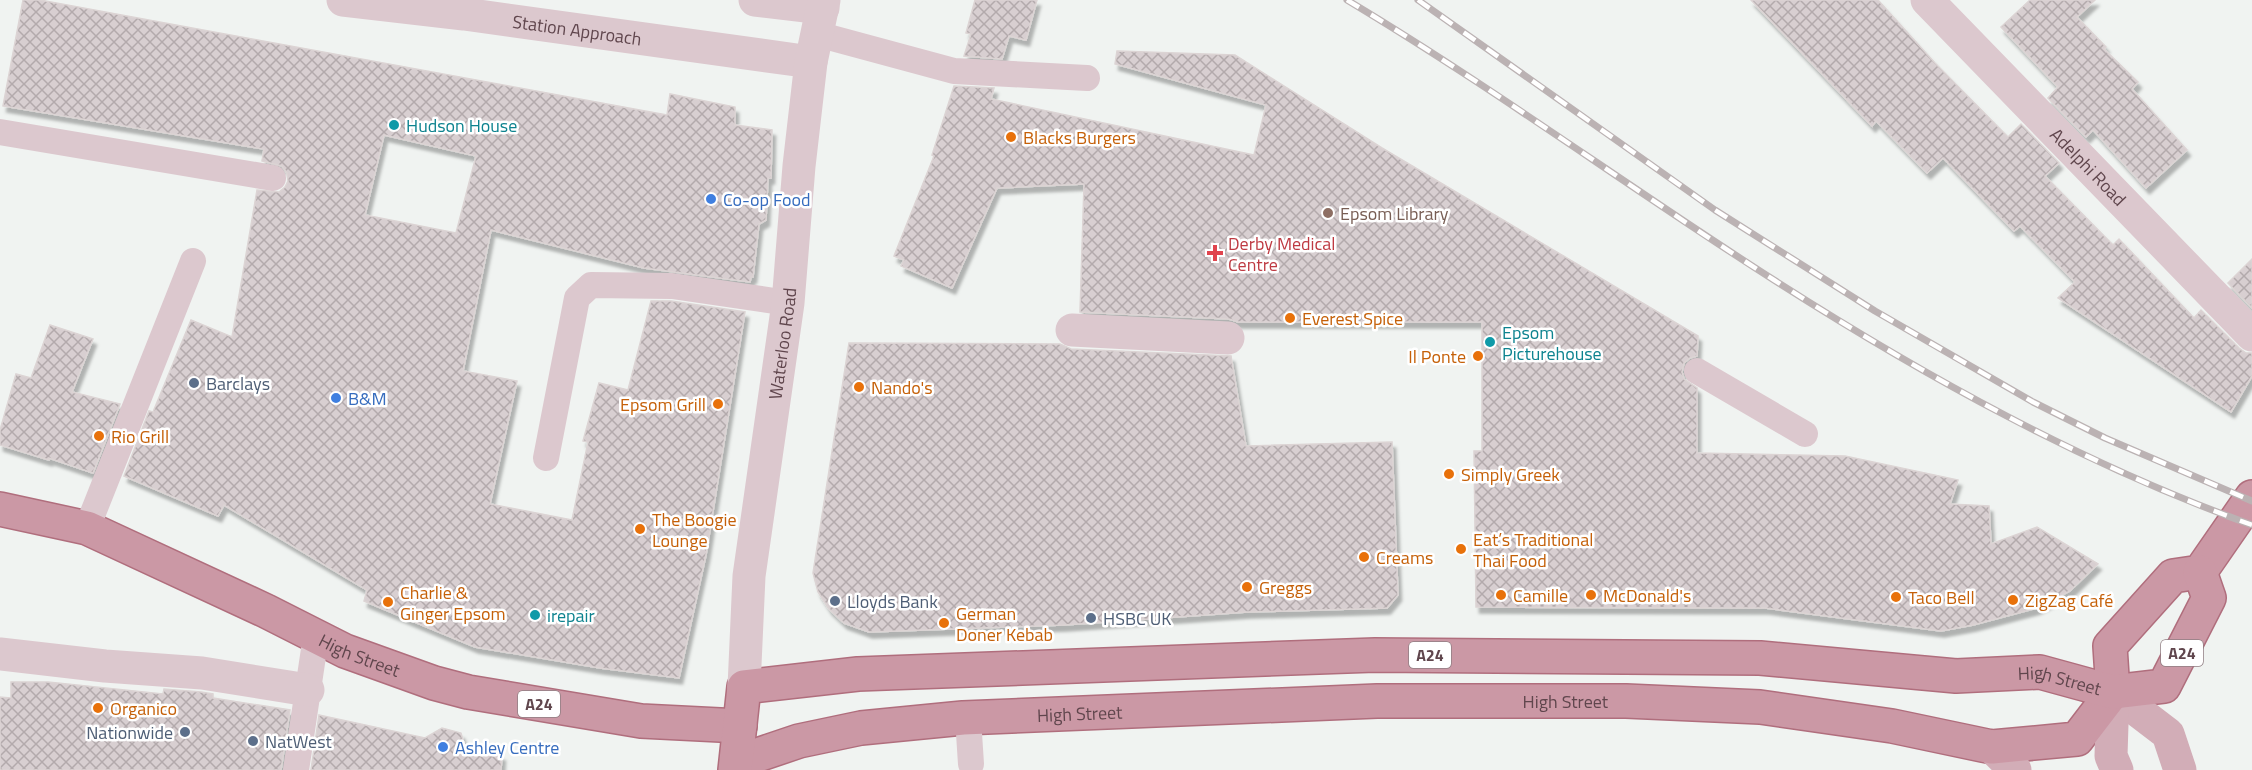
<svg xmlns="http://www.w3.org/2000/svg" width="2252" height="770" viewBox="0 0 2252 770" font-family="'Titillium Web',sans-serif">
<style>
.building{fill:url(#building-cross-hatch);stroke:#dcd4d4;stroke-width:1.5;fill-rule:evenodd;filter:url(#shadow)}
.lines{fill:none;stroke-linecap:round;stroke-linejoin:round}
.trunk-casing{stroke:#b06e7d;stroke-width:36}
.service{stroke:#dcc8ce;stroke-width:26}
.pedestrian{stroke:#dcc8ce;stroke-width:33}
.minor{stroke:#dcc8ce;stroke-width:33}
.tertiary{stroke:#dcc8ce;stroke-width:33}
.primary{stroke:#d2adb7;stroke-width:33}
.trunk{stroke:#cb98a5;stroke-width:33}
.rail-casing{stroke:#bbb2b3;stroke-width:7}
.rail{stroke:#fff;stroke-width:4.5;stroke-dasharray:14;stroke-linecap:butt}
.culture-dot{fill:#0f9aa8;stroke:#fff;stroke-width:2}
.food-dot{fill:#e8710a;stroke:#fff;stroke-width:2}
.shop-dot{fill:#3f7fe0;stroke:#fff;stroke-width:2}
.education-dot{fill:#8d6e63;stroke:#fff;stroke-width:2}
.health-dot{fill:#e0444e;stroke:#fff;stroke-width:2}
.service-dot{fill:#5c6f8a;stroke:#fff;stroke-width:2}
.labels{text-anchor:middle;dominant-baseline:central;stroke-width:5;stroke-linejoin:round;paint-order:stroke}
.shield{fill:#fff;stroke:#907e82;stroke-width:1.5}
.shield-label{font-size:16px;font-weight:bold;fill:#60464d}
.street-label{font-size:18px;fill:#60464d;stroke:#fff}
.culture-label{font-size:18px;fill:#0d838f;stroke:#fff;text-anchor:start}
.food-label{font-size:18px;fill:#c56008;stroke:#fff;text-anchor:start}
.shop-label{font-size:18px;fill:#366cbe;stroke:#fff;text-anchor:start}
.education-label{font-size:18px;fill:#785e54;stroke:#fff;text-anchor:start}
.health-label{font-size:18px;fill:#be3a42;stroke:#fff;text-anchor:start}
.service-label{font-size:18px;fill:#4e5e75;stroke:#fff;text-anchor:start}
</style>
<defs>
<pattern id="building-cross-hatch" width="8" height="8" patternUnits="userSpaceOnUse" patternTransform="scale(1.5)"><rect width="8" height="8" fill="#d8cfd1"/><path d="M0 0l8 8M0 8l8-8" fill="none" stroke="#b3aaac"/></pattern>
<filter id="shadow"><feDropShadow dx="3.5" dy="6" stdDeviation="1.5" flood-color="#0004"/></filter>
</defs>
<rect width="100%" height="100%" fill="#f0f3f1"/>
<g class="building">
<path d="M 23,0 L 40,0 L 667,115 L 670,94 L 735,107 L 735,125 L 772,130 L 771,178 L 768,178 L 766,220 L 759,224 L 753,277 L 751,277 L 750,282 L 644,268 L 491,230 L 463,371 L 517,381 L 490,504 L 572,520 L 588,442 L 583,441 L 599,383 L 628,390 L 651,301 L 671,301 L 745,312 L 706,555 L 679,678 L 600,668 L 475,647 L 364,601 L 367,590 L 224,505 L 218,516 L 124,476 L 149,411 L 153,412 L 191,320 L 232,337 L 257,190 L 279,192 L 285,187 L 288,181 L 287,173 L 282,166 L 262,161 L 264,149 L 3,106 ZM 384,135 L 476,156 L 456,233 L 365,215 Z"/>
<polygon points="975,0 1037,0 1026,40 1009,36 1002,59 964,56 971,34 966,33"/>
<polygon points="1751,0 1878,0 1935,63 2008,137 2021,124 2059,163 2045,176 2113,245 2119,239 2194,318 2201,310 2239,348 2246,353 2252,353 2252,376 2231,412 2058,298 2075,282 2020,226 2014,231 1943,158 1927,173 1876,121 1872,126"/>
<polygon points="2030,0 2095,0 2077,17 2106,47 2104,49 2138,82 2132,89 2187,150 2146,188 2093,130 2086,137 2048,98 2058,87 2001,27"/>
<polygon points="1117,51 1235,55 1382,148 1698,336 1697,356 1690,358 1684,363 1682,372 1684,379 1697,388 1697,453 1845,456 1958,480 1950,504 1989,506 1991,544 2037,527 2098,564 2070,591 2037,608 1973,625 1941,631 1765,608 1476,607 1474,451 1482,451 1482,322 1238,322 1229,319 1080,312 1084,184 997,188 952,288 901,266 904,260 894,256 934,156 932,155 954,86 994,88 991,99 1254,155 1266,105 1115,64"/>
<polygon points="2252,259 2252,308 2228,283"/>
<polygon points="50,325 93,339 72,392 120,404 93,473 49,458 49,460 0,445 0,430 16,374 31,378"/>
<polygon points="849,343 1060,344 1071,349 1231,356 1246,446 1392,442 1398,595 1387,608 1247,612 1064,625 869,632 844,623 829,609 818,592 813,573"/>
<polygon points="11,682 48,682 163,694 164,689 201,692 213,694 213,698 290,710 281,770 0,770 0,697 11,698"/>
<polygon points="319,715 425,738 442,728 461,733 465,747 502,755 501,770 311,770"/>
</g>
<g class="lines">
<g class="trunk-casing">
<g id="trunk">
<path id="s4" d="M 0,509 L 87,528 L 266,611 L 345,651 L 434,683 L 468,692 L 641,721 L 740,726"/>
<polyline points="2113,692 2110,646 2173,576 2200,572 2252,497"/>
<path id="s5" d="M 737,762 L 799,741 L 861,728 L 963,718 L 1377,701 L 1626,701 L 1760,707 L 1892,726 L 1992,747 L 2077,739 L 2113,692"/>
<path id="s6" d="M 735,770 L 744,687 L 858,674 L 1375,655 L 1760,658 L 1956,676 L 2040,672 L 2113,692 L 2164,686 L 2209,598 L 2200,572"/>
</g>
</g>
<g class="service">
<polyline points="817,34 954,71 1087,78"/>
<polyline points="0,132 273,178"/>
<polyline points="1697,371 1805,434"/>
<polyline points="546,458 577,298 591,285 672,286 788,303"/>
<polyline points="87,528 193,261"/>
<polyline points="968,718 971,764"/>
<polyline points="296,770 316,636"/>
</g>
<g class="pedestrian">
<polyline points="1072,330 1228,338"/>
<polyline points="0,654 105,666 202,673 308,690"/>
</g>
<path class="minor" id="s1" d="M 1927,0 L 2252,335"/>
<g class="tertiary">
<path id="s2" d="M 343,0 L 464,14 L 811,62"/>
<polyline points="755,0 823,8"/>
<path id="s3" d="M 744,687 L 749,576 L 788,303 L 799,166 L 811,62 L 824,0"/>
</g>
<g class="primary">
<polyline points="2113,692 2168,734 2180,770"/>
<polyline points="2113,692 2111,756 2117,770"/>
<polyline points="1992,747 2015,770"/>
</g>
<use href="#trunk" class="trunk"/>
<g class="rail-casing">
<g id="rail">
<path d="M 1347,0 C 1494,88 1631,189 1774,280 C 1926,377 2083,464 2252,525"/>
<polyline points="1418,0 1715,210 1875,311 2033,402 2105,438 2252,501"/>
</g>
</g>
<use href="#rail" class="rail"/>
</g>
<g class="culture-dot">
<circle cx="394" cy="125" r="6"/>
<circle cx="1490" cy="342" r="6"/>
<circle cx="535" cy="615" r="6"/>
</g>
<g class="food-dot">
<circle cx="1011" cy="137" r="6"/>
<circle cx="1290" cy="318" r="6"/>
<circle cx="1478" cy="356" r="6"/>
<circle cx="859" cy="387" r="6"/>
<circle cx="718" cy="404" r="6"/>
<circle cx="99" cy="436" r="6"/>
<circle cx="1449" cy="474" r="6"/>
<circle cx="640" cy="529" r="6"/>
<circle cx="1461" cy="549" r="6"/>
<circle cx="1364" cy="557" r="6"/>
<circle cx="1247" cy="587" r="6"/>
<circle cx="1501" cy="595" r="6"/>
<circle cx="1591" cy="595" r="6"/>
<circle cx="1896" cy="597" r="6"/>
<circle cx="2013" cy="600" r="6"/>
<circle cx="388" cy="602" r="6"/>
<circle cx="944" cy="623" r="6"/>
<circle cx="98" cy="708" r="6"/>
</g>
<g class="shop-dot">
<circle cx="711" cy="199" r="6"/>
<circle cx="336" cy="398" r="6"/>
<circle cx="443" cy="747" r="6"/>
</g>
<circle class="education-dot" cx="1328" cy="213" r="6"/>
<path class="health-dot" d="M1212 244h6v6h6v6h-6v6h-6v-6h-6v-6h6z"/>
<g class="service-dot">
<circle cx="194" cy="383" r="6"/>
<circle cx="835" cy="601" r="6"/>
<circle cx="1091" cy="618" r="6"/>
<circle cx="185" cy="732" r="6"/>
<circle cx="253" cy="741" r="6"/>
</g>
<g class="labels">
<g class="shield">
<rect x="2161" y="640" width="42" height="26" rx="4.5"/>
<rect x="1409" y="642" width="42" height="26" rx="4.5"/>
<rect x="518" y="691" width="42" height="26" rx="4.5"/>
</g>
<g class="shield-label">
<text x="2182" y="653">A24</text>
<text x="1430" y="655">A24</text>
<text x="539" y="704">A24</text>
</g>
<g class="street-label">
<text stroke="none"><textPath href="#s2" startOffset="236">Station Approach</textPath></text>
<text stroke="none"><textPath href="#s1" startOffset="232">Adelphi Road</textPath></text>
<text stroke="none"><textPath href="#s3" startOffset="346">Waterloo Road</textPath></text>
<text stroke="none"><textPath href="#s4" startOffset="390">High Street</textPath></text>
<text stroke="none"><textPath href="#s6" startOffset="1402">High Street</textPath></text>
<text stroke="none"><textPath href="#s5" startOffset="834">High Street</textPath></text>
<text stroke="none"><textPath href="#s5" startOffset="348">High Street</textPath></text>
</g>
<g class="culture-label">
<text x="406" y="125">Hudson House</text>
<text x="1502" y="332">Epsom<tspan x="1502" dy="21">Picturehouse</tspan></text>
<text x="547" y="615">irepair</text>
</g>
<g class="food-label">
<text x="1023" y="137">Blacks Burgers</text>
<text x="1302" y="318">Everest Spice</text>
<text x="1466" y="356" text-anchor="end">Il Ponte</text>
<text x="871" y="387">Nando's</text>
<text x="706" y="404" text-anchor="end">Epsom Grill</text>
<text x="111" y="436">Rio Grill</text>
<text x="1461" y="474">Simply Greek</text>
<text x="652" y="519">The Boogie<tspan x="652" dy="21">Lounge</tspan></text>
<text x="1473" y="539">Eat’s Traditional<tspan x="1473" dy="21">Thai Food</tspan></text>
<text x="1376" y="557">Creams</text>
<text x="1259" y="587">Greggs</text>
<text x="400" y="592">Charlie &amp;<tspan x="400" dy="21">Ginger Epsom</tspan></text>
<text x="1513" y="595">Camille</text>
<text x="1603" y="595">McDonald's</text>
<text x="1908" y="597">Taco Bell</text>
<text x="2025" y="600">ZigZag Café</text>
<text x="956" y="613">German<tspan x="956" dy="21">Doner Kebab</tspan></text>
<text x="110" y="708">Organico</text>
</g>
<g class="shop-label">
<text x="723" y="199">Co-op Food</text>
<text x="348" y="398">B&amp;M</text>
<text x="455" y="747">Ashley Centre</text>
</g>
<g class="education-label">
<text x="1340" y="213">Epsom Library</text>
</g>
<g class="health-label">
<text x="1228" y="243">Derby Medical<tspan x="1228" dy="21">Centre</tspan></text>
</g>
<g class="service-label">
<text x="206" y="383">Barclays</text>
<text x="847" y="601">Lloyds Bank</text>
<text x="1103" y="618">HSBC UK</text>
<text x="173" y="732" text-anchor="end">Nationwide</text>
<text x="265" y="741">NatWest</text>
</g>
</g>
</svg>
